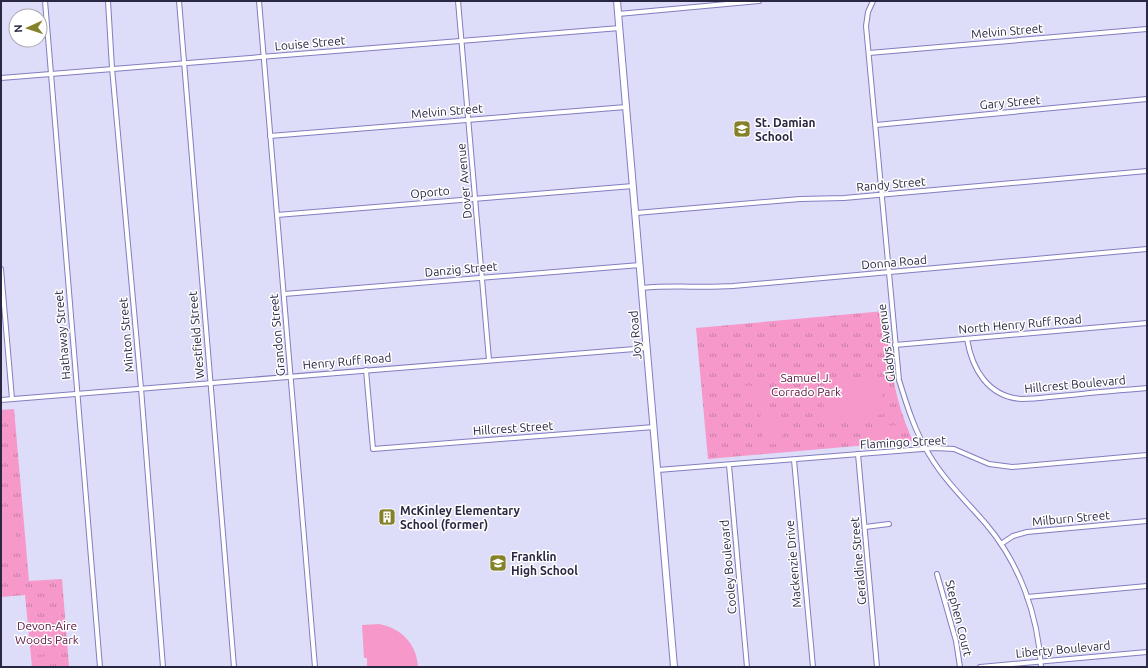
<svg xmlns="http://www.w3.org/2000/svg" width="1148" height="668" viewBox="0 0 1148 668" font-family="Ubuntu,sans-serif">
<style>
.park{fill:url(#park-tufts)}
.pitch{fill:#f698ca}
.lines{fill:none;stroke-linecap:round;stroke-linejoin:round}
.street-casing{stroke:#837dc0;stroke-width:6}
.secondary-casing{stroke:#837dc0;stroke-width:8}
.street{stroke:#fff;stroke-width:4}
.secondary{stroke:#fff;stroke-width:6}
.labels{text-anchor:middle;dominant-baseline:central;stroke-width:3;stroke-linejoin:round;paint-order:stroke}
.street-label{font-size:12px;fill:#2a2743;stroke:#fff}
.poi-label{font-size:12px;font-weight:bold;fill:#2a2743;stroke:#fff;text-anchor:start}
.park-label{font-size:12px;fill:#5b1340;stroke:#fff}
</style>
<defs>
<pattern id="park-tufts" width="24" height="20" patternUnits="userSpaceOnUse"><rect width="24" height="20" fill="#f698ca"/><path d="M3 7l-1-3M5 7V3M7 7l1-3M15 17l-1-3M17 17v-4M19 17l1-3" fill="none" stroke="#c77ca6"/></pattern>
</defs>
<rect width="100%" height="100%" fill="#dddcf9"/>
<g class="park">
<path d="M 885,311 C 889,358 893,397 913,441 L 708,459 L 696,328 Z"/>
<polygon points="14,409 29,581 62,579 69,667 32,667 25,595 1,597 1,410"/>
</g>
<g class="pitch">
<polygon points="879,377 885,414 826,423 821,386"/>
<polygon points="765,385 766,399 743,401 741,386"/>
<polygon points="780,407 783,443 763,445 760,409"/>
<polygon points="898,425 899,439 876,441 875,427"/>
<path d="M 1,521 C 12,524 17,536 20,546 L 1,553 Z"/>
<path d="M 379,624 C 401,628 417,644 418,667 L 367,667 L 367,658 L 364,658 L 362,625 Z"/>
<polygon points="58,628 59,641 30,644 29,630"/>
<polygon points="53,645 54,654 35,655 34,646"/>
<polygon points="54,656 55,664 36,666 35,657"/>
</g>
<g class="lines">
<g class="street-casing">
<g id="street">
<polyline points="45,1 100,667"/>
<polyline points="108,1 112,68 141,388 163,667"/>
<polyline points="179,1 234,667"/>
<polyline points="259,1 315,667"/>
<polyline points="458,1 489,360"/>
<path d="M 873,1 L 868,12 L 866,26 L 899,380 C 907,406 915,432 930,456 C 945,481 967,502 986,524 C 1020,564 1038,615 1041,667"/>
<polyline points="618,14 759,1"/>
<polyline points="869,53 1147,29"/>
<polyline points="1,78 620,28"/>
<polyline points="876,125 1147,99"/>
<polyline points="270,136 626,107"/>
<polyline points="636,213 800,199 844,198 1147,171"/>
<polyline points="277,215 633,186"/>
<polyline points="1,269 12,399"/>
<path d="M 642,288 C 672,285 702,288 733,286 L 1147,249"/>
<polyline points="284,294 640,265"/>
<path d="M 967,339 C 972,369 988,397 1022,399 C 1038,399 1055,396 1071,395 C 1096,392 1122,390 1147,388"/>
<polyline points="895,345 1147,323"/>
<polyline points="366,370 373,449 654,427"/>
<polyline points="1,400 647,348"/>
<polyline points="858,454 877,667"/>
<polyline points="794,460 813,667"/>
<polyline points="729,465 747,667"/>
<polyline points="658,470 935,448 954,449 989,464 1012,467 1147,455"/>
<polyline points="865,527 889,524"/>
<polyline points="1001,544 1013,536 1027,532 1147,521"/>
<polyline points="937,574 956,641 960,667"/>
<polyline points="1027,597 1147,586"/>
<polyline points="980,667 1147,652"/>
</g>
</g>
<g class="secondary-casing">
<polyline id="secondary" points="617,1 674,667"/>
</g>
<use href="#street" class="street"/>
<use href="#secondary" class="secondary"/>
</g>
<defs>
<g id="school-square" transform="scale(0.9)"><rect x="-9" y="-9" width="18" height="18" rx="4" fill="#848129" stroke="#fff"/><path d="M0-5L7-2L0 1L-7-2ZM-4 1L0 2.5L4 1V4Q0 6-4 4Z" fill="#fff"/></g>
<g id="building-square" transform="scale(0.9)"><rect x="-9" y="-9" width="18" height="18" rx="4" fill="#848129" stroke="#fff"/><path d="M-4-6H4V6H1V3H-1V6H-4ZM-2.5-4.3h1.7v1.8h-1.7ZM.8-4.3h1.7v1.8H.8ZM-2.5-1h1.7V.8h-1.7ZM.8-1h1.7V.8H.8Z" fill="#fff"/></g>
</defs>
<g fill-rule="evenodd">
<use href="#school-square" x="742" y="129"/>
<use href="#building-square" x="387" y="517"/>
<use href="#school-square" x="498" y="563"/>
</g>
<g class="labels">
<g class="street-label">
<text transform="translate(1007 31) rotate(-5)">Melvin Street</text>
<text transform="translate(310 43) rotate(-5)">Louise Street</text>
<text transform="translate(1010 102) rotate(-5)">Gary Street</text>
<text transform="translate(447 111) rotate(-5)">Melvin Street</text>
<text transform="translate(464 181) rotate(-95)">Dover Avenue</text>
<text transform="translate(891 184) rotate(-5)">Randy Street</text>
<text transform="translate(430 192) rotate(-5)">Oporto</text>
<text transform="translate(894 262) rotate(-5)">Donna Road</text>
<text transform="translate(461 269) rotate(-5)">Danzig Street</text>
<text transform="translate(1020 324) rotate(-5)">North Henry Ruff Road</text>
<text transform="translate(62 335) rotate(-95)">Hathaway Street</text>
<text transform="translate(126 335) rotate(-95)">Minton Street</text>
<text transform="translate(196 335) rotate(-95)">Westfield Street</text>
<text transform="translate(277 335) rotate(-95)">Grandon Street</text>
<text transform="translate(635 335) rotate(-95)">Joy Road</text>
<text transform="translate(886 343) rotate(-97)">Gladys Avenue</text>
<text transform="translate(347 361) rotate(-5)">Henry Ruff Road</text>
<text transform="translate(1075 384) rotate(-5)">Hillcrest Boulevard</text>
<text transform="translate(513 428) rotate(-4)">Hillcrest Street</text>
<text transform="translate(903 442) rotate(-3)">Flamingo Street</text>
<text transform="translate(1071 518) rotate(-5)">Milburn Street</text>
<text transform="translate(858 561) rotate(-95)">Geraldine Street</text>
<text transform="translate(793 564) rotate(-95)">Mackenzie Drive</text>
<text transform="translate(728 567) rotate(-95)">Cooley Boulevard</text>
<text transform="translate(959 618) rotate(76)">Stephen Court</text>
<text transform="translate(1063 649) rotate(-5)">Liberty Boulevard</text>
</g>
<g class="poi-label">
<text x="755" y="122">St. Damian<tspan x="755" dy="14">School</tspan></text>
<text x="400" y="510">McKinley Elementary<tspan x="400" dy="14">School (former)</tspan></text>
<text x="511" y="556">Franklin<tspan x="511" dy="14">High School</tspan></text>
</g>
<g class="park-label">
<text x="806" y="377">Samuel J.<tspan x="806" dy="14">Corrado Park</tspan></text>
<text x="47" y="625">Devon-Aire<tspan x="47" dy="14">Woods Park</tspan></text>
</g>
</g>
<rect width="1148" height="668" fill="none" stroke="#2a2743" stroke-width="4"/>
<g transform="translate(28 28) rotate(267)"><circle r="19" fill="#ffffff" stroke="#aaa9b4"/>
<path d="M0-3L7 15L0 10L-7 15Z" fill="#848129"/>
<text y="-6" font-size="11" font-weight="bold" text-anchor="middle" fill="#2a2743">N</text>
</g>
</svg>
